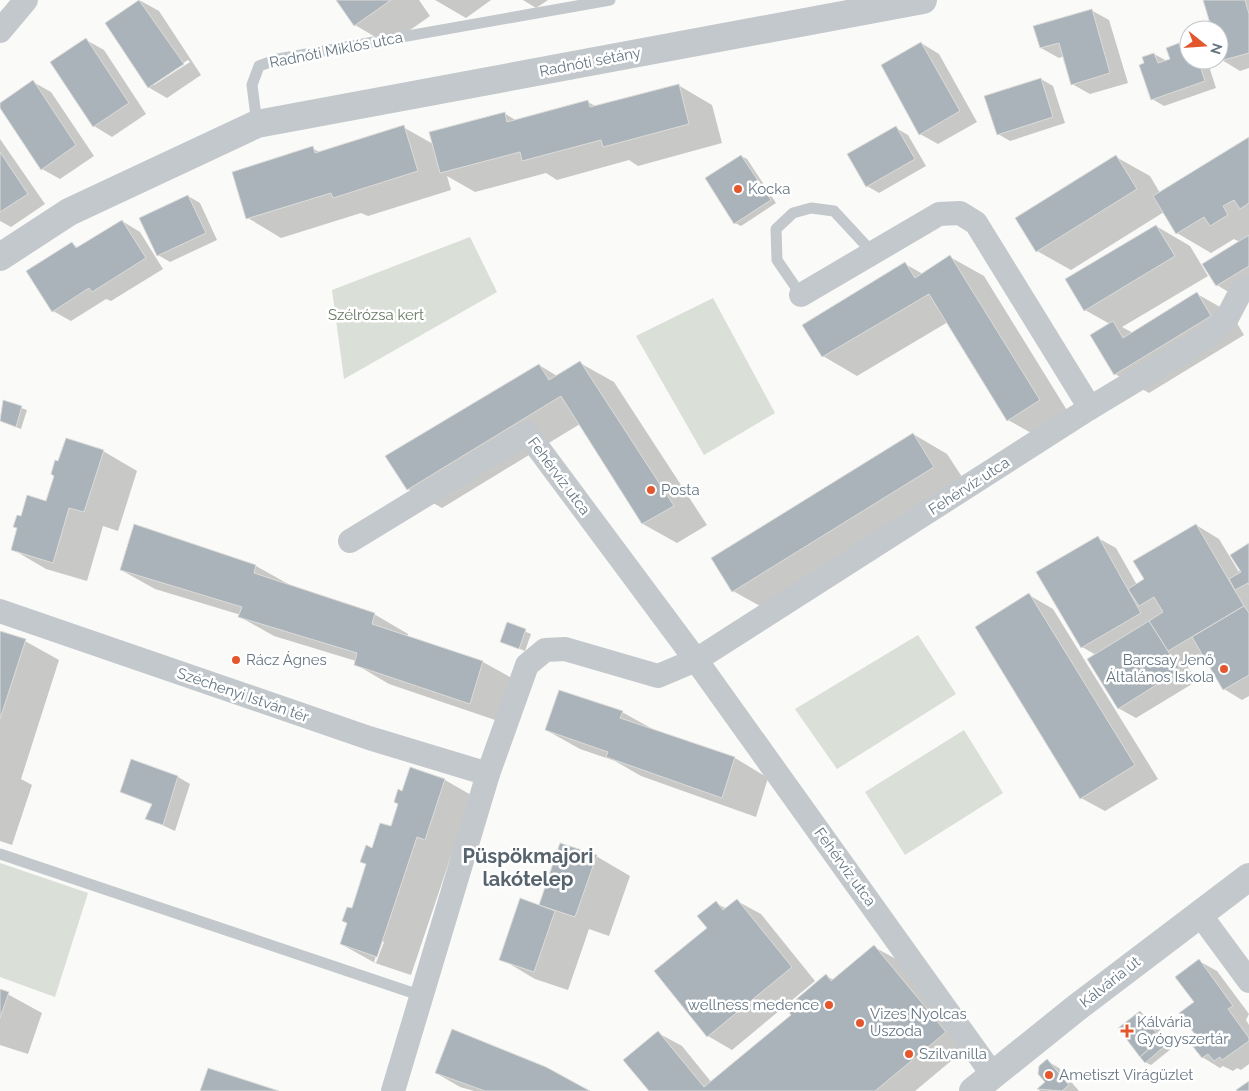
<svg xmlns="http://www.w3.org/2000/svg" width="1249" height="1091" viewBox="0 0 1249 1091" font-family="Raleway,sans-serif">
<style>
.green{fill:#dadfd7}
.shadow{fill:#0003;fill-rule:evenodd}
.building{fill:#aab3b9;stroke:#dcdcda}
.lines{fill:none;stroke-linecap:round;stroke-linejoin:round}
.service{stroke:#c3c8cc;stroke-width:11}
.minor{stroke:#c3c8cc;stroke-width:24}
.tertiary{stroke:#c3c8cc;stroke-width:28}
.poi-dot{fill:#e4572e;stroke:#fff;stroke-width:2}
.labels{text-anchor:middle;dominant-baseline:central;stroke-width:5;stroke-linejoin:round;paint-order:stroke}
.street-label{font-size:15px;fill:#657683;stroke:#fff}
.poi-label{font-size:15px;fill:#657683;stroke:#fff;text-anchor:start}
.park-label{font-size:15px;fill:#687a64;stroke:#fff}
.district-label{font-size:20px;font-weight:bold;fill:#57646e;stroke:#fff}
</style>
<rect width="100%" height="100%" fill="#fafaf8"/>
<g class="green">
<polygon points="470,237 497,292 344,379 332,290"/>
<polygon points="713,298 775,413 704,455 636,336"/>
<polygon points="918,635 956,694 837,769 795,709"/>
<polygon points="964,730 1003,793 905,855 865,792"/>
<polygon points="0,863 88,893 55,997 0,977"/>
</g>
<g class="shadow">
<polygon points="337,0 419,0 430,16 389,45 355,25"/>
<polygon points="435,0 491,0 466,18"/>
<polygon points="523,0 548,0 536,8"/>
<polygon points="1205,0 1249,0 1249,68 1240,71 1222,60 1219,51 1219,30 1213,30"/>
<path d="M 141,1 L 159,11 L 201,75 L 167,98 L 148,87 L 106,24 ZM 188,60 L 190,62 L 154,85 L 154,82 Z"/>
<polygon points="1091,10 1109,20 1128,83 1090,94 1072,84 1064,56 1059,58 1041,48"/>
<polygon points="86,40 104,50 146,114 112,137 94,126"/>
<polygon points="921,43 939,54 977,122 938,144 920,134"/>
<polygon points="1178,44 1189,50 1189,60 1207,60 1216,88 1164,106 1152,99 1146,64 1154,54 1167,61 1171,60"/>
<polygon points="1041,79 1053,86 1065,123 1010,141 998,134"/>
<polygon points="33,82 51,92 94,156 60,179 42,169 0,106"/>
<polygon points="678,85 712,105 722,143 638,166 629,160 557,180 546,173 475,192 447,176 451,190 368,216 361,213 281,238 248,218 312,148 321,153 403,127 433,144 504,113 517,121 588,102 597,107"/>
<polygon points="896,128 908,135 926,166 879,193 867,186"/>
<polygon points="1249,138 1249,287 1235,296 1217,285 1240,242 1234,239 1211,253 1177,233 1164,212 1071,270 1037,251 1116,157 1150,176 1160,193"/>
<polygon points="0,139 45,204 11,227 0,221"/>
<polygon points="741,156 747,159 776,203 741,226 735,223"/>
<polygon points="188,196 200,203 217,240 170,262 158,255"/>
<polygon points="122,221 140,232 163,269 111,301 106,299 71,321 53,311 72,244 79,248"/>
<polygon points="1156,226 1190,246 1208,276 1122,327 1133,333 1197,294 1231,313 1244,335 1149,393 1115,374 1110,324 1085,310"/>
<polygon points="950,257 984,276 1073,420 1042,439 1008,420 948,322 857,376 823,356 804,326 905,264 923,274"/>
<polygon points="580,363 614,382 707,525 677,543 643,524 580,424 442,508 408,489 539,365 557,376"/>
<polygon points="4,402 27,410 21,429 0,421"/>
<polygon points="913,434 947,454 968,486 767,610 733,591"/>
<polygon points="103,451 137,471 118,531 103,526 87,581 46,569 12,549 47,503 59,463"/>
<polygon points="1196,525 1219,539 1239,572 1249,545 1249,696 1242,700 1224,689 1205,657 1193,664 1183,659 1197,681 1136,718 1118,708 1096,655 1082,647 1098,538 1116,548 1137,585 1146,580"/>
<polygon points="256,566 290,585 374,614 408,634 407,637 483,662 517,681 504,723 389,684 355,664 356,661 274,636 240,617 241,615 155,589 121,570"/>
<polygon points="1029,595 1053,609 1158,779 1105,811 1081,798"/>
<polygon points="507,624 531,634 525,651 501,641"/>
<polygon points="0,632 25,641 59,660 21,779 32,785 12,845 0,841"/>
<polygon points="622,712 656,731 735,758 768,778 756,817 641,776 615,761 580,749 546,730"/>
<polygon points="132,761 178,777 190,784 175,831 147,818 153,805 121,792"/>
<path d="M 445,780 L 478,799 L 459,858 L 451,856 L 411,975 L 375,963 L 341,944 L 372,849 L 391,828 L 403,792 ZM 381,941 L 384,942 L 376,963 L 374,962 Z"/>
<polygon points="561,844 596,856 630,876 609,936 589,929 568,990 535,979 501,959 540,907"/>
<polygon points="737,901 761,914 815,981 732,1050 708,1036 656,972 709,928 716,903 727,909"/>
<polygon points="874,947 898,960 969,1046 915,1091 651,1091 658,1033 682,1046 712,1083 793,1015 826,976 834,980"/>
<polygon points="1199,961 1217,971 1249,1014 1246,1020 1249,1025 1249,1064 1241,1070 1237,1068 1233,1071 1223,1066 1220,1068 1202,1057 1195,1003"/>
<polygon points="0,990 42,1013 28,1054 0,1045"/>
<polygon points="1140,1012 1152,1019 1171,1044 1168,1046 1171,1049 1151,1065 1145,1062"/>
<polygon points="1047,1061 1059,1068 1079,1091 1040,1091 1038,1089 1047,1082"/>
<polygon points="436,1073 588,1091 474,1091 460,1087"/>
</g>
<g class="building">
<polygon points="139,0 184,64 148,88 105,23"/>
<polygon points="336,0 391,0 354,26"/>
<polygon points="1203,0 1245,0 1249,14 1249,53 1220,61 1219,30 1212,30"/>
<polygon points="1092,9 1110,73 1071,85 1059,43 1040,48 1033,26"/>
<polygon points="86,38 129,103 93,127 50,62"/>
<polygon points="921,42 960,111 919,135 881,65"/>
<polygon points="1179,43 1181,51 1189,48 1189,60 1198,60 1205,81 1151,100 1139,65 1144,63 1142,57 1154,53 1158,63 1170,59 1166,48"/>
<polygon points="1041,78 1053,117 997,135 984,96"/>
<polygon points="33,80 76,145 41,170 0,108 0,103"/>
<polygon points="679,84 689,124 603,147 601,140 522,161 520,152 440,173 429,132 505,112 507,122 588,100 590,107"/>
<polygon points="404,125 418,171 333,198 331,193 246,219 232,172 313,146 315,153"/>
<polygon points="896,126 915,159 866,187 847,154"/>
<polygon points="1249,137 1249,203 1240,209 1234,200 1223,206 1228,215 1210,226 1204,217 1176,234 1153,196"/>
<polygon points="0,152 28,194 0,212"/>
<polygon points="741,155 771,200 734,224 705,178"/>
<polygon points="1116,155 1137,189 1036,252 1015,218"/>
<polygon points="188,195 206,233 157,256 139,218"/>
<polygon points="122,220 146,258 92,292 89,288 52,312 26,271 72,242 76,248"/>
<polygon points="1156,225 1175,256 1084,311 1065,279"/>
<polygon points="1249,235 1249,266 1216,286 1202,264"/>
<polygon points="950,255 1040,400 1007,421 929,294 822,357 802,325 905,262 915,278"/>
<polygon points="1197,292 1211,316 1114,375 1090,335 1113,321 1123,338"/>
<polygon points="580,361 674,506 642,524 561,396 407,490 385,456 539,364 549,380"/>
<polygon points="3,400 22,406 16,427 0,421"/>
<polygon points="913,433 934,467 732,592 711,558"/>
<polygon points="66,438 104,450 84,512 69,508 53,563 11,550 17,528 13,527 17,515 21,516 27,495 46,501 54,476 51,474 55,460 58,461"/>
<polygon points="134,524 256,565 254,573 375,613 372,624 483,661 470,704 354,665 357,653 238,617 242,607 120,570"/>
<polygon points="1196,524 1244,606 1168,651 1149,621 1163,612 1154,597 1139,606 1128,589 1144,579 1133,561"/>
<polygon points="1098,536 1141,613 1081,648 1036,572"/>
<polygon points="1249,543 1249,585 1248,583 1235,590 1229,579 1241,572 1230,555"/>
<polygon points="1029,593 1135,765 1080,799 975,627"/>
<polygon points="1244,606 1249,613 1249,675 1223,690 1192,637"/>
<polygon points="1149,621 1180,670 1118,709 1087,659"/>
<polygon points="507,622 526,629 519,649 500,642"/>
<polygon points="0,631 26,639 0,719"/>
<polygon points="559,690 623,711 620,718 735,757 722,798 606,757 608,752 545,730"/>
<polygon points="131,759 178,776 163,825 145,819 152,804 120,792"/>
<polygon points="410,767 445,779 425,840 417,837 377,957 340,944 347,923 342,921 347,907 352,908 366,864 360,862 366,845 372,848 380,823 391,826 398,804 394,802 398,789 402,791"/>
<polygon points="560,843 597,855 575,917 539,905"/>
<polygon points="520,898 555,911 534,972 499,960"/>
<polygon points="737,899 792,967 707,1037 654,971 707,928 697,916 716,901 723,910"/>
<polygon points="874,945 946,1032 875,1091 649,1091 623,1060 658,1031 704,1087 791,1015 786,1008 826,974 831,981"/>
<polygon points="1199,959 1233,1006 1228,1009 1249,1038 1249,1041 1222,1060 1220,1057 1214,1061 1208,1054 1202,1058 1190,1043 1197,1037 1179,1013 1194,1002 1175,977"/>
<polygon points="0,989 9,992 0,1018"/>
<polygon points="1140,1011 1159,1037 1147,1046 1149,1049 1140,1057 1118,1028"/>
<polygon points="452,1029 546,1067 590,1091 485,1091 435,1073"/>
<polygon points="1159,1037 1166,1045 1145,1063 1140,1057 1149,1049 1147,1046"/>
<polygon points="1047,1059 1069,1085 1062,1091 1037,1089 1045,1082 1038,1074 1039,1066"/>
<polygon points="208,1068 279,1091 200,1091"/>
<polygon points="1249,1081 1249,1091 1237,1091 1236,1090"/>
</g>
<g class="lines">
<g class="service">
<polyline points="257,124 252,85 259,66 278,59 610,0"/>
<polyline points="801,295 777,260 776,229 793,213 811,208 834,211 872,252"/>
<polyline points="0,854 422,996"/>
</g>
<g class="minor">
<polyline points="0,31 26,0"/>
<polyline points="801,295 939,214 960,213 976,223 1090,408"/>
<polyline points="350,541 527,433 696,660 993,1075"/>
<polyline points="0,611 369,738 488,774"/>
<polyline points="1199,913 1249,981"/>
<polyline points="393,1091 488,774 527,665 545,650 565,649 658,676 696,660 1090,408 1206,338 1227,318 1240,293 1249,287"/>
</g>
<g class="tertiary">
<polyline points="0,257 69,212 257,124 923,0"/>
<polyline points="973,1091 1075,1009 1249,877"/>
</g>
</g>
<g class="poi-dot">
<circle cx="738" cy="189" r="5"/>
<circle cx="651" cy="490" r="5"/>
<circle cx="236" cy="660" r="5"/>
<circle cx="1224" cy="669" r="5"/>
<circle cx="829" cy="1005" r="5"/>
<circle cx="860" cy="1023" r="5"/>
<path d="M1124.5 1023.5h5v5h5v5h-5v5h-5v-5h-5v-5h5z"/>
<circle cx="909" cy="1054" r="5"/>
<circle cx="1049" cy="1075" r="5"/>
</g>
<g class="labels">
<g class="street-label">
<text transform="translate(336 50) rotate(-11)">Radnóti Miklós utca</text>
<text transform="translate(590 62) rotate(-11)">Radnóti sétány</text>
<text transform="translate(559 476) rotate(53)">Fehérvíz utca</text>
<text transform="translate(969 486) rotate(-33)">Fehérvíz utca</text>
<text transform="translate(243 695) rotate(19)">Széchenyi István tér</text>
<text transform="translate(845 867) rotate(54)">Fehérvíz utca</text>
<text transform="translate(1110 982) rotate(-38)">Kálvária út</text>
</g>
<g class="poi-label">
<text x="748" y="189">Kocka</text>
<text x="661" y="490">Posta</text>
<text x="246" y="660">Rácz Ágnes</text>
<text x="1214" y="660" text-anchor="end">Barcsay Jenő<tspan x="1214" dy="17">Általános Iskola</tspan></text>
<text x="819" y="1005" text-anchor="end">wellness medence</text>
<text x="870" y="1014">Vizes Nyolcas<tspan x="870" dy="17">Uszoda</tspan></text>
<text x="1137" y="1022">Kálvária<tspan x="1137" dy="17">Gyógyszertár</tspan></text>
<text x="919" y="1054">Szilvanilla</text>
<text x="1059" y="1075">Ametiszt Virágüzlet</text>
</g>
<g class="park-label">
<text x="376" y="315">Szélrózsa kert</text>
</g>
<g class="district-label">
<text x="528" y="856">Püspökmajori<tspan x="528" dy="23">lakótelep</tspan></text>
</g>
</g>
<g transform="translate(1204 45) rotate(107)"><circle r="24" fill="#ffffff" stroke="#c1c8cd"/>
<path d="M0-4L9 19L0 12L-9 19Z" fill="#e4572e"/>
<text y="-8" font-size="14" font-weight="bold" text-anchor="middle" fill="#657683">N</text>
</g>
</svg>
